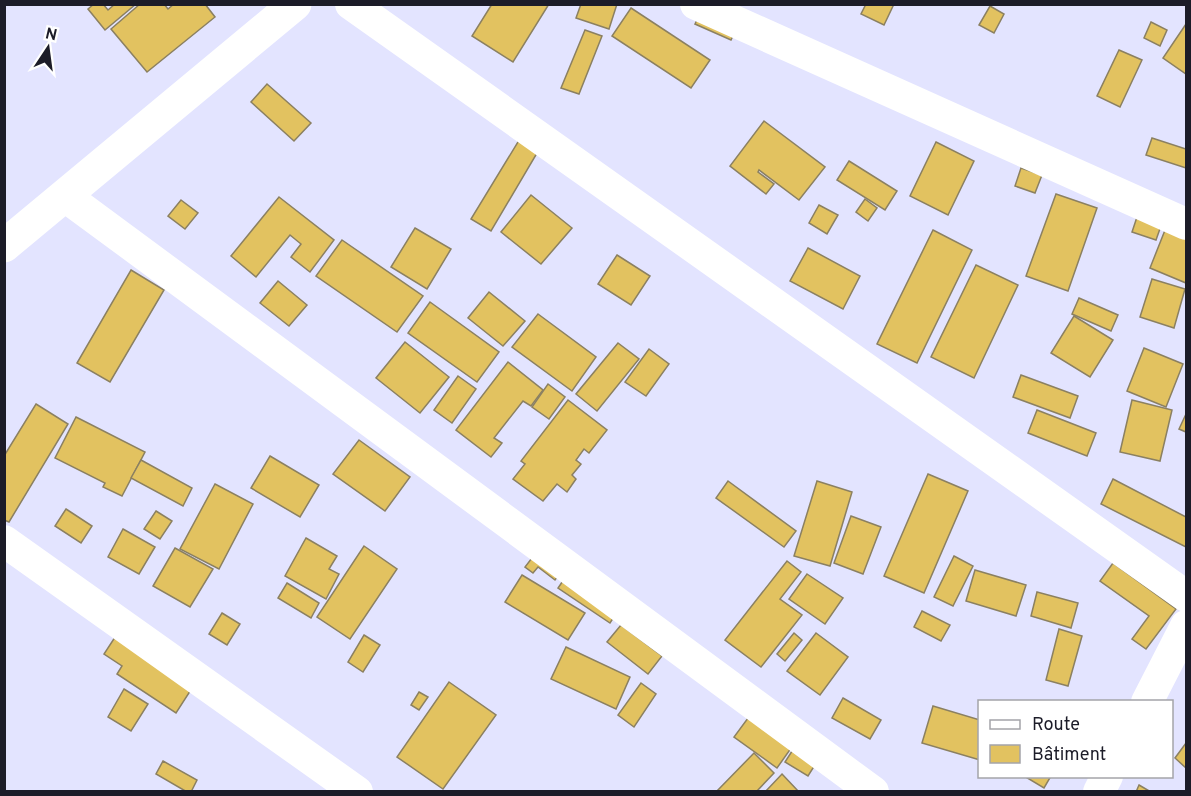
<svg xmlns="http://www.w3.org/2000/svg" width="1191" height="796" viewBox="0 0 1191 796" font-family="Overpass,sans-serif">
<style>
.building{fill:#e2c260;stroke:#8b8061;stroke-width:1.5}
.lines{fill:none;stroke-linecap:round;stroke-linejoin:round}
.street{stroke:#fff;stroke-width:32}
.secondary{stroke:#fff;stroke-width:33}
</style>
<rect width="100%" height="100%" fill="#e3e4ff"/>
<g class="building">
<polygon points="94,4 103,4 108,10 115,4 136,4 105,30 88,9"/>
<polygon points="140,4 164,4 168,9 174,4 205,4 215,17 147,72 111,29"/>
<polygon points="492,4 549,4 513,62 472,36"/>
<polygon points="581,4 617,4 609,29 576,18"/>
<polygon points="866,4 894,4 884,25 861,14"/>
<polygon points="990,6 1004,14 994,33 979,25"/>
<polygon points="631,8 710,60 691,88 612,36"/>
<polygon points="702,9 738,25 731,40 695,24"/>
<polygon points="1151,22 1167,30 1160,46 1144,38"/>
<polygon points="1186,24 1186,74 1163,58"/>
<polygon points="585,30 602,36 579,94 561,88"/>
<polygon points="1119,50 1142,60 1120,107 1097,96"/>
<polygon points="267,84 311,123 294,141 251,102"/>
<polygon points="764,121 825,167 799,200 759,170 758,172 774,184 766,194 730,166"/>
<polygon points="521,137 540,148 491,231 471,219"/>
<polygon points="1152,138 1186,149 1186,168 1146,155"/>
<polygon points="936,142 974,161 948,215 910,196"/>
<polygon points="849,161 897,191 885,210 837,180"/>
<polygon points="1021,168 1042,175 1035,193 1015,186"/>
<polygon points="1056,194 1097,208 1068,291 1026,276"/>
<polygon points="531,195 572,228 541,264 501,232"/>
<polygon points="279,197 334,240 310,272 291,257 301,244 290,235 256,277 231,256"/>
<polygon points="865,199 877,208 868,221 856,212"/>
<polygon points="181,200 198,213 185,229 168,216"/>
<polygon points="819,205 838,215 827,234 809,223"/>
<polygon points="1138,214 1162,223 1156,240 1132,232"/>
<polygon points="1171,215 1186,222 1186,283 1150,268"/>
<polygon points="415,228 451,249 427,289 391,267"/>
<polygon points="933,230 972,250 917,363 877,344"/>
<polygon points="342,240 423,296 397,332 316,276"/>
<polygon points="808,248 860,276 843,309 790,281"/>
<polygon points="617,255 650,276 631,305 598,284"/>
<polygon points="976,265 1018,285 974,378 931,357"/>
<polygon points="131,270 164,290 110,382 77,363"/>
<polygon points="1152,279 1185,289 1174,328 1140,317"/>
<polygon points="278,281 307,305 289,326 260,303"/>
<polygon points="489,292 525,321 503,346 468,318"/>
<polygon points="1079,298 1118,315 1111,331 1072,314"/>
<polygon points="430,302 499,352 477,382 408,333"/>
<polygon points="538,314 596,357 572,391 512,347"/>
<polygon points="1074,316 1113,340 1090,377 1051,353"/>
<polygon points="405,342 449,377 420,413 376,378"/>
<polygon points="618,343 639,359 597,411 576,394"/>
<polygon points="1144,348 1183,364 1166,407 1127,391"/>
<polygon points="649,349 669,364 646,396 625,382"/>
<polygon points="508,362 543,390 531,406 523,401 494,438 502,443 491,457 456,430"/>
<polygon points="1021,375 1078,396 1070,418 1013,397"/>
<polygon points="458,376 476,389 452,423 434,410"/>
<polygon points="548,384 565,397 549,419 532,407"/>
<polygon points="568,400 607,430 589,453 584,449 576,460 581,464 572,475 576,479 567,492 557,484 543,501 513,479 525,464 521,461"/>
<polygon points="1132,400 1172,410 1160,461 1120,452"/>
<polygon points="36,404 68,424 9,522 4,520 4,456"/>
<polygon points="1037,410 1096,433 1087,456 1028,433"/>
<polygon points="1186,414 1186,432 1179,429"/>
<polygon points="76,417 145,452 122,496 103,487 105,483 55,458"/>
<polygon points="359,440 410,477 385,511 333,474"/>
<polygon points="270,456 319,485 300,517 251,488"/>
<polygon points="141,460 192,488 183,506 131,478"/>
<polygon points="928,474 968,491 924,593 884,576"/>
<polygon points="1113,479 1186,517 1186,547 1101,504"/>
<polygon points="728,481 796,531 784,547 716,498"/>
<polygon points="817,481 852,492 830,566 794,556"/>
<polygon points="215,484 253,504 219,569 180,549"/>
<polygon points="66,509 92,526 81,543 55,526"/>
<polygon points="156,511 172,521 160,539 144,529"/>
<polygon points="851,516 881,527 863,574 834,563"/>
<polygon points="123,529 155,547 139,574 108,557"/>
<polygon points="306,538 337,556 329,569 339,574 326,599 285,576"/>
<polygon points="364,546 397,569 350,639 317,617"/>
<polygon points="175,548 213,569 190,607 153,586"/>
<polygon points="538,550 563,569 555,580 538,567 533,573 525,567"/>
<polygon points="954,556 973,566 953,606 934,597"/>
<polygon points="787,561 801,572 780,599 802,615 761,667 725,640"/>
<polygon points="1113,563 1176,609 1146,649 1132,639 1149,616 1100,581"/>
<polygon points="571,569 623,603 610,623 558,588"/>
<polygon points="975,570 1026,585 1016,616 966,601"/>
<polygon points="807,574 843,598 825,624 789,599"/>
<polygon points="522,575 585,613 568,640 505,602"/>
<polygon points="287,583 319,603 311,618 278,598"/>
<polygon points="1037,592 1078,603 1071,628 1031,616"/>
<polygon points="922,611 950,625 941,641 914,627"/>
<polygon points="222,613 240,624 227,645 209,634"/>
<polygon points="621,625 662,656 648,674 607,642"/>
<polygon points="1059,629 1082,636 1068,686 1046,680"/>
<polygon points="119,631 196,682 176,713 117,674 122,666 104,654"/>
<polygon points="794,633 802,640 785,661 777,654"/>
<polygon points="816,633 848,657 820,695 787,671"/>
<polygon points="364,635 380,645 363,672 348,662"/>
<polygon points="566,647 630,677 616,709 551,679"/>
<polygon points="449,682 496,715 443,789 397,757"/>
<polygon points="641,683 656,694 634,727 618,715"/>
<polygon points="124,689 148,704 131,731 108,717"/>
<polygon points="419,692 428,697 419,710 411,705"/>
<polygon points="843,698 881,720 870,739 832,718"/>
<polygon points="933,706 980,720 980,760 922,743"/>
<polygon points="751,714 794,744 777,768 734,737"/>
<polygon points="803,734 825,749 808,776 785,762"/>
<polygon points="1186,743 1186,768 1175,758"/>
<polygon points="754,753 774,773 756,792 716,792"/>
<polygon points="163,761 197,780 191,792 187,792 156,774"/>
<polygon points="782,774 799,792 765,792"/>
<polygon points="1024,776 1051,776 1044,788"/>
<polygon points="1139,785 1151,792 1136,792"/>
</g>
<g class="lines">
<g class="street">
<polyline points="351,4 1186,596"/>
<polyline points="696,4 1186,224"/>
<polyline points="65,196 873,792"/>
<polyline points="4,541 357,792"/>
<polyline points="1147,702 1186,626"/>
<polyline points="1099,792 1107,776"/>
</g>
<polyline class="secondary" points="4,246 295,4"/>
</g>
<rect width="1191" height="796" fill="none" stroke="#1c1c28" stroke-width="12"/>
<rect x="978" y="700" width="195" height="78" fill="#ffffff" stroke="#a4a4a9" stroke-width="1.5"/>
<rect x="990" y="720" width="30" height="9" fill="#ffffff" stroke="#a4a4a9" stroke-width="1.5"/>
<text x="1032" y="730" font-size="18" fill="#1c1c28">Route</text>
<rect x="990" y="745" width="30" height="18" fill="#e2c260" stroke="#a4a4a9" stroke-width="1.5"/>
<text x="1032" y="760" font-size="18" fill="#1c1c28">Bâtiment</text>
<g transform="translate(48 48) rotate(13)" stroke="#ffffff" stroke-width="4.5" paint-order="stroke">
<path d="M0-4.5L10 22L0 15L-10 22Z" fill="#1c1c28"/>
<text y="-9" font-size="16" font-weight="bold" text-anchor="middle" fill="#1c1c28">N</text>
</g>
</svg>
